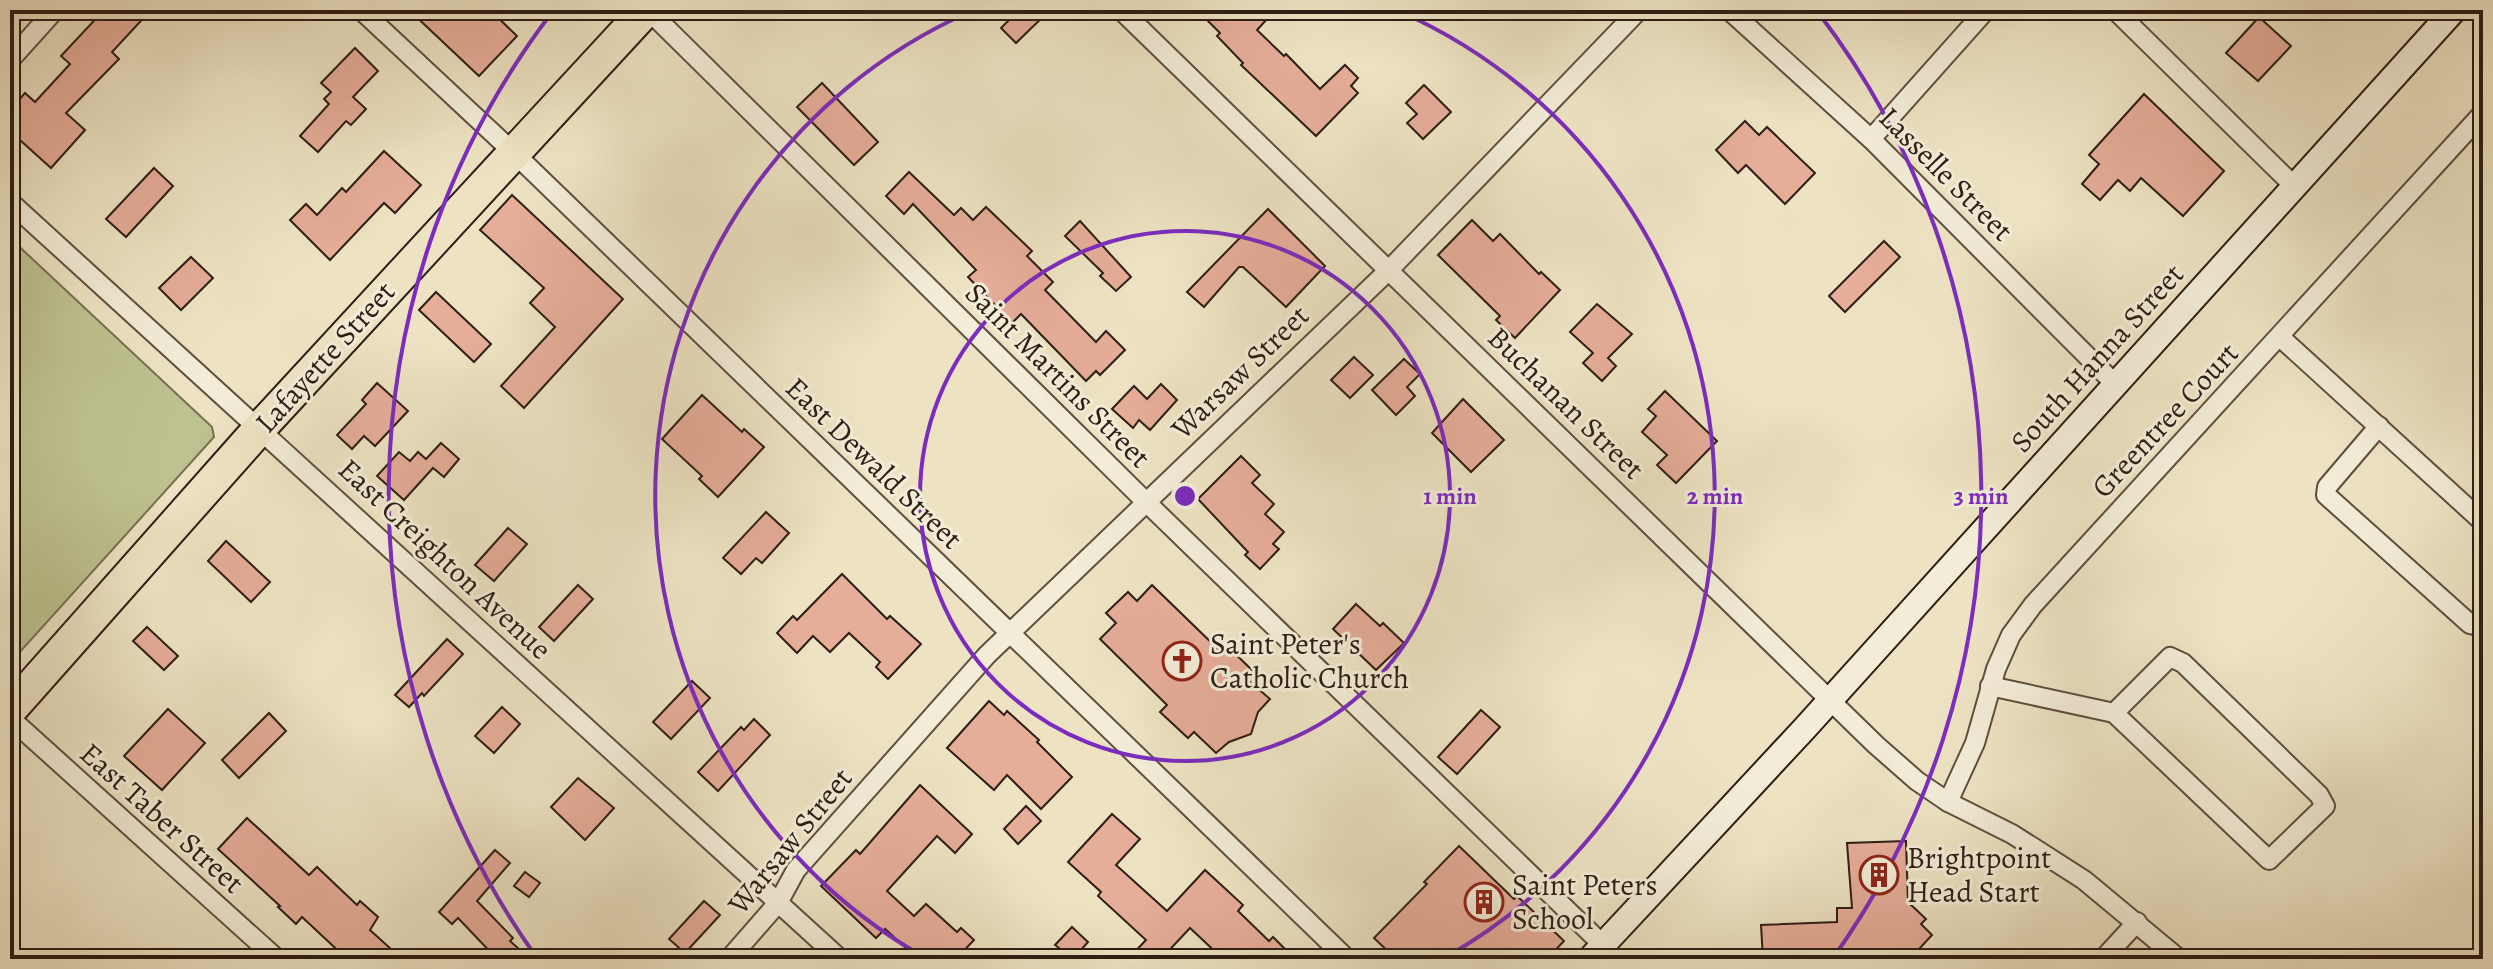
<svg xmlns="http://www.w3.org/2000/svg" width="2493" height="969" viewBox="0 0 2493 969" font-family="Alegreya,serif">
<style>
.green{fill:#bec290;stroke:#767052;stroke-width:2}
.building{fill:#e6ad99;stroke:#2d1d15;stroke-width:2}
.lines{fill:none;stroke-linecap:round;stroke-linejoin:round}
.street-casing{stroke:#5d4e40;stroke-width:22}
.secondary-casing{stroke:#2d1d15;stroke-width:28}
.highway-casing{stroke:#2d1d15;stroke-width:36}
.street{stroke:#f3edd8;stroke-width:18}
.secondary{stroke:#f3edd8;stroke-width:24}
.highway{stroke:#ede3c3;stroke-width:32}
.ring{fill:none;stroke:#7b2cbf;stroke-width:4}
.labels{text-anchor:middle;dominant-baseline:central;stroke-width:6;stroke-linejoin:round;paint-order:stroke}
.street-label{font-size:30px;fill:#2d1d15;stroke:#f3edd8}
.poi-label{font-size:30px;fill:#2d1d15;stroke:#f3edd8;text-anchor:start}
.centre{fill:#7b2cbf;stroke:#f3edd8;stroke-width:4}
.ring-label{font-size:24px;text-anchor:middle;font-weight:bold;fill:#7b2cbf;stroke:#f3edd8;stroke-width:6;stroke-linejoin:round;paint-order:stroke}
</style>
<rect width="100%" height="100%" fill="#ede3c3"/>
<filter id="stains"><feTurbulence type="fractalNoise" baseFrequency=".0025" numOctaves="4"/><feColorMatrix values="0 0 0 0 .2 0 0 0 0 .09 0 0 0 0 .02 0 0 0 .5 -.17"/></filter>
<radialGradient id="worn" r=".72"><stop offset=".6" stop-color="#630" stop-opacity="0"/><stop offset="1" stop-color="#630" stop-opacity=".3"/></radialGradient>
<polygon class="green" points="10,238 212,427 214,437 10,663"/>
<g class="building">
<polygon points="104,10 151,10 112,52 119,59 66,113 85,130 51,168 10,131 10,110 25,93 35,102 70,64 61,56"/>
<polygon points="409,10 490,10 517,36 479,76"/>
<polygon points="1019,10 1050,10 1016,43 1001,28"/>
<polygon points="1197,10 1260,10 1268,18 1257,30 1284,56 1286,54 1320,89 1345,65 1358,78 1351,86 1358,93 1316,136 1241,65 1243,63 1217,36 1220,33"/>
<polygon points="2259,17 2291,46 2258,81 2226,53"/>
<polygon points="355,48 378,71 353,97 366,109 351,125 346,121 318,152 300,136 329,104 324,99 331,92 321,83"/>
<polygon points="822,83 878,142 854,165 797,107"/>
<polygon points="1424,85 1451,112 1423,139 1407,123 1417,114 1406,103"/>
<polygon points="2144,94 2224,171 2183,216 2141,178 2130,191 2118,180 2100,200 2082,184 2099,164 2089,155"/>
<polygon points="1745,121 1759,135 1767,127 1815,173 1785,204 1746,165 1738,173 1716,150"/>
<polygon points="384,151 421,185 395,213 384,203 330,260 290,220 306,204 317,215 342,188 346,192"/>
<polygon points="154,168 173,186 126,237 106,219"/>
<polygon points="909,172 954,215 961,208 973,220 986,207 1032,251 1027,256 1053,282 1045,290 1096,342 1106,331 1125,350 1100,375 1096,371 1086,381 1021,314 1012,323 968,277 976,270 913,204 904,214 886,196"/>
<polygon points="512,195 623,299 524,408 501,386 555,327 530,303 544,288 480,230"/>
<polygon points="1268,209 1325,266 1286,307 1243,267 1239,267 1204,307 1187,292"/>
<polygon points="1472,220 1493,241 1500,234 1539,274 1541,272 1560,290 1515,338 1496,320 1500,316 1438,255"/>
<polygon points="1080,221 1131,277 1116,291 1100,276 1103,273 1065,236"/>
<polygon points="1884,241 1900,257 1845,312 1829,296"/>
<polygon points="191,257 213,278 181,310 159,288"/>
<polygon points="436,292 491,344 474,362 419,310"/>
<polygon points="1597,304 1632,334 1608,358 1616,366 1602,381 1583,363 1593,353 1570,332"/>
<polygon points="1354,357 1373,375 1350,398 1331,380"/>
<polygon points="1404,359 1420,374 1407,387 1415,396 1396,415 1372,390"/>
<polygon points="377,383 408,411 375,446 364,436 352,449 337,435 366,404 362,400"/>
<polygon points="1161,384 1177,400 1150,430 1139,420 1133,428 1112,409 1134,386 1147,399"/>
<polygon points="1665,391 1717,441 1676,483 1657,465 1667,455 1642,432 1656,416 1648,409"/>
<polygon points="702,395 742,432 744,429 764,447 718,497 699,479 702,476 662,439"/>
<polygon points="1463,399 1504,440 1471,472 1432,433"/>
<polygon points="441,443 459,459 444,477 433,468 404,500 377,476 399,452 410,461 418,452 426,459"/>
<polygon points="1241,456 1260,475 1252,483 1274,504 1265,514 1284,532 1273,544 1279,549 1260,569 1245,555 1248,552 1198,499"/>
<polygon points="766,512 789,533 762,563 756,558 741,574 723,558"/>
<polygon points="508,528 527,544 494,581 475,565"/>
<polygon points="226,541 270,582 251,602 208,561"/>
<polygon points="842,574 887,619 890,616 921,644 888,679 876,667 880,662 849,633 830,652 813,636 797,653 777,633 793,616 797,620"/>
<polygon points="578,585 593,599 554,641 539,627"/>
<polygon points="1152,585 1219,650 1225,644 1254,672 1247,679 1270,699 1258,712 1251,734 1229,742 1216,753 1194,732 1188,738 1160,712 1167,705 1100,639 1116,623 1106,613 1128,592 1137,601"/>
<polygon points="1356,604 1380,626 1383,623 1404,643 1376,670 1333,629"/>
<polygon points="147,627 178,656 164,670 133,641"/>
<polygon points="447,639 463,654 424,696 422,693 409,707 395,695"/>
<polygon points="692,681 710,698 671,739 653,722"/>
<polygon points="989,701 1004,715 1007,711 1039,740 1037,742 1072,777 1041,809 1007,775 994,790 947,748"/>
<polygon points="502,707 520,724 494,753 475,736"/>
<polygon points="168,709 205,743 162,790 124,756"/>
<polygon points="1481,710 1500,727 1457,774 1438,757"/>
<polygon points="269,713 286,731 239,778 222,760"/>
<polygon points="754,719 770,735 718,791 698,772 741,727 744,730"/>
<polygon points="578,778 614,808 585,840 551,807"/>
<polygon points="920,785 972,834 955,853 937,836 887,891 914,916 926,904 957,932 961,928 974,940 956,959 918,959 885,929 876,938 821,886 856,850 860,854"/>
<polygon points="1026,806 1041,821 1018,844 1004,829"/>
<polygon points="1112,814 1140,839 1116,865 1167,911 1205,870 1243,905 1238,911 1269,941 1273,937 1295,959 1223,959 1190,928 1161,959 1128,959 1146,940 1098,896 1101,892 1068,862"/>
<polygon points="247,818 309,875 317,867 357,905 360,901 378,917 370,930 402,959 347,959 302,917 296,924 278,907 280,906 218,849"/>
<polygon points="1906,841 1908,902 1926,919 1921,924 1932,935 1910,959 1763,959 1761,925 1837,922 1837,908 1852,908 1847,843"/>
<polygon points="1459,846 1514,899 1517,896 1564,941 1547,959 1396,959 1374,938 1427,884 1424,882"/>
<polygon points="495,850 510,863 477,901 513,938 510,941 530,959 497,959 458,918 452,924 439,912"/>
<polygon points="525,872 540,883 529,897 514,886"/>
<polygon points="704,901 720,915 685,953 669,939"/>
<polygon points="1072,927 1088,942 1073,959 1055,945"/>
</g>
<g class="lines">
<g class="street-casing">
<g id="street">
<polyline points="361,10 513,152 1347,959"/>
<polyline points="648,10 1145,501 1603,945"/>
<polyline points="1121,10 1876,745 1917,781 1948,802 2012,834 2084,880 2179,959"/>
<polyline points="1729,10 1871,139 2116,385"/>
<polyline points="2115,10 2295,187"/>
<polyline points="10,60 55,10"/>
<polyline points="1871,139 1986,10"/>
<polyline points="10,202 840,959"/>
<polyline points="2280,337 2483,522"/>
<polyline points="2379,426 2327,487 2326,495 2470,624 2483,627"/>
<polyline points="1990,686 2114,713 2269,860 2325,806 2319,795 2183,663 2170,657 2114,713"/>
<polyline points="10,718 277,959"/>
<polyline points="1948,802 1975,743 1996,669 2011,635 2033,605 2483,113"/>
<polyline points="729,959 778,903 796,870 987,655 1389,270 1639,10"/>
<polyline points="2103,959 2137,922"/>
</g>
</g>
<g class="secondary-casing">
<polyline id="secondary" points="1590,959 1805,728 2454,10"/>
</g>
<g class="highway-casing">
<polyline id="highway" points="10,710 260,428 646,10"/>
</g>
<use href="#street" class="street"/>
<use href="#secondary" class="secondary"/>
<use href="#highway" class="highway"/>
</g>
<g class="ring">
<circle cx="1185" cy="496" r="265"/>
<path d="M924 957A530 530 0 0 1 969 12M1401 12A530 530 0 0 1 1446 957"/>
<path d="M537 958A796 796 0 0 1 553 11M1817 11A796 796 0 0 1 1833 958"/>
</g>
<defs>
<g id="church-ring" transform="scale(2)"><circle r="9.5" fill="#f3edd8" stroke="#8f2418" stroke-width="1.5"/><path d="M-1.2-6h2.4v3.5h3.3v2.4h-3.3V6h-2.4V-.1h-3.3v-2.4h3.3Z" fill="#8f2418"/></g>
<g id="building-ring" transform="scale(2)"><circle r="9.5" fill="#f3edd8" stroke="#8f2418" stroke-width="1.5"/><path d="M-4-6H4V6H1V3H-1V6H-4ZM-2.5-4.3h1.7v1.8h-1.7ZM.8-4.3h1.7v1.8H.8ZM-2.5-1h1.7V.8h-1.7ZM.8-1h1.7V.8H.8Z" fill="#8f2418"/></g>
</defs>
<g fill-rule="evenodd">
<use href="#church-ring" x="1182" y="661"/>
<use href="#building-ring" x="1879" y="875"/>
<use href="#building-ring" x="1484" y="902"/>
</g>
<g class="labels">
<g class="street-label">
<text transform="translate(1946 174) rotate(45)">Lasselle Street</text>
<text transform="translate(325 357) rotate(-48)">Lafayette Street</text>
<text transform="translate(2097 358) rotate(-48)">South Hanna Street</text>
<text transform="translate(1240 372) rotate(-44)">Warsaw Street</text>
<text transform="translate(1058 375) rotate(45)">Saint Martins Street</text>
<text transform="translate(1566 403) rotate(44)">Buchanan Street</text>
<text transform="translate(2165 420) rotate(-47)">Greentree Court</text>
<text transform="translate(874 463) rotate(44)">East Dewald Street</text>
<text transform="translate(445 559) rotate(43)">East Creighton Avenue</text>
<text transform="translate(162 818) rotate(42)">East Taber Street</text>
<text transform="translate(790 841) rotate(-51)">Warsaw Street</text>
</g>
<g class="poi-label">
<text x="1210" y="644">Saint Peter's<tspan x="1210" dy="34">Catholic Church</tspan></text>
<text x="1907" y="858">Brightpoint<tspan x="1907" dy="34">Head Start</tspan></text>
<text x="1512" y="885">Saint Peters<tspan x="1512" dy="34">School</tspan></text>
</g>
</g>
<circle cx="1185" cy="496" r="12" class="centre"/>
<g class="ring-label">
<text x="1450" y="504">1 min</text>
<text x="1715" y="504">2 min</text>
<text x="1981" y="504">3 min</text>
</g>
<rect width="2493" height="969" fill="none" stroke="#ede3c3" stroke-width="40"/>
<rect x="12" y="12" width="2469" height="945" fill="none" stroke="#2d1d15" stroke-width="4"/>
<rect x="20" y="20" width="2453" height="929" fill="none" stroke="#2d1d15" stroke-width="2"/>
<rect width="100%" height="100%" filter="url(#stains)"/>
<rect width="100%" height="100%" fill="url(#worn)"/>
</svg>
